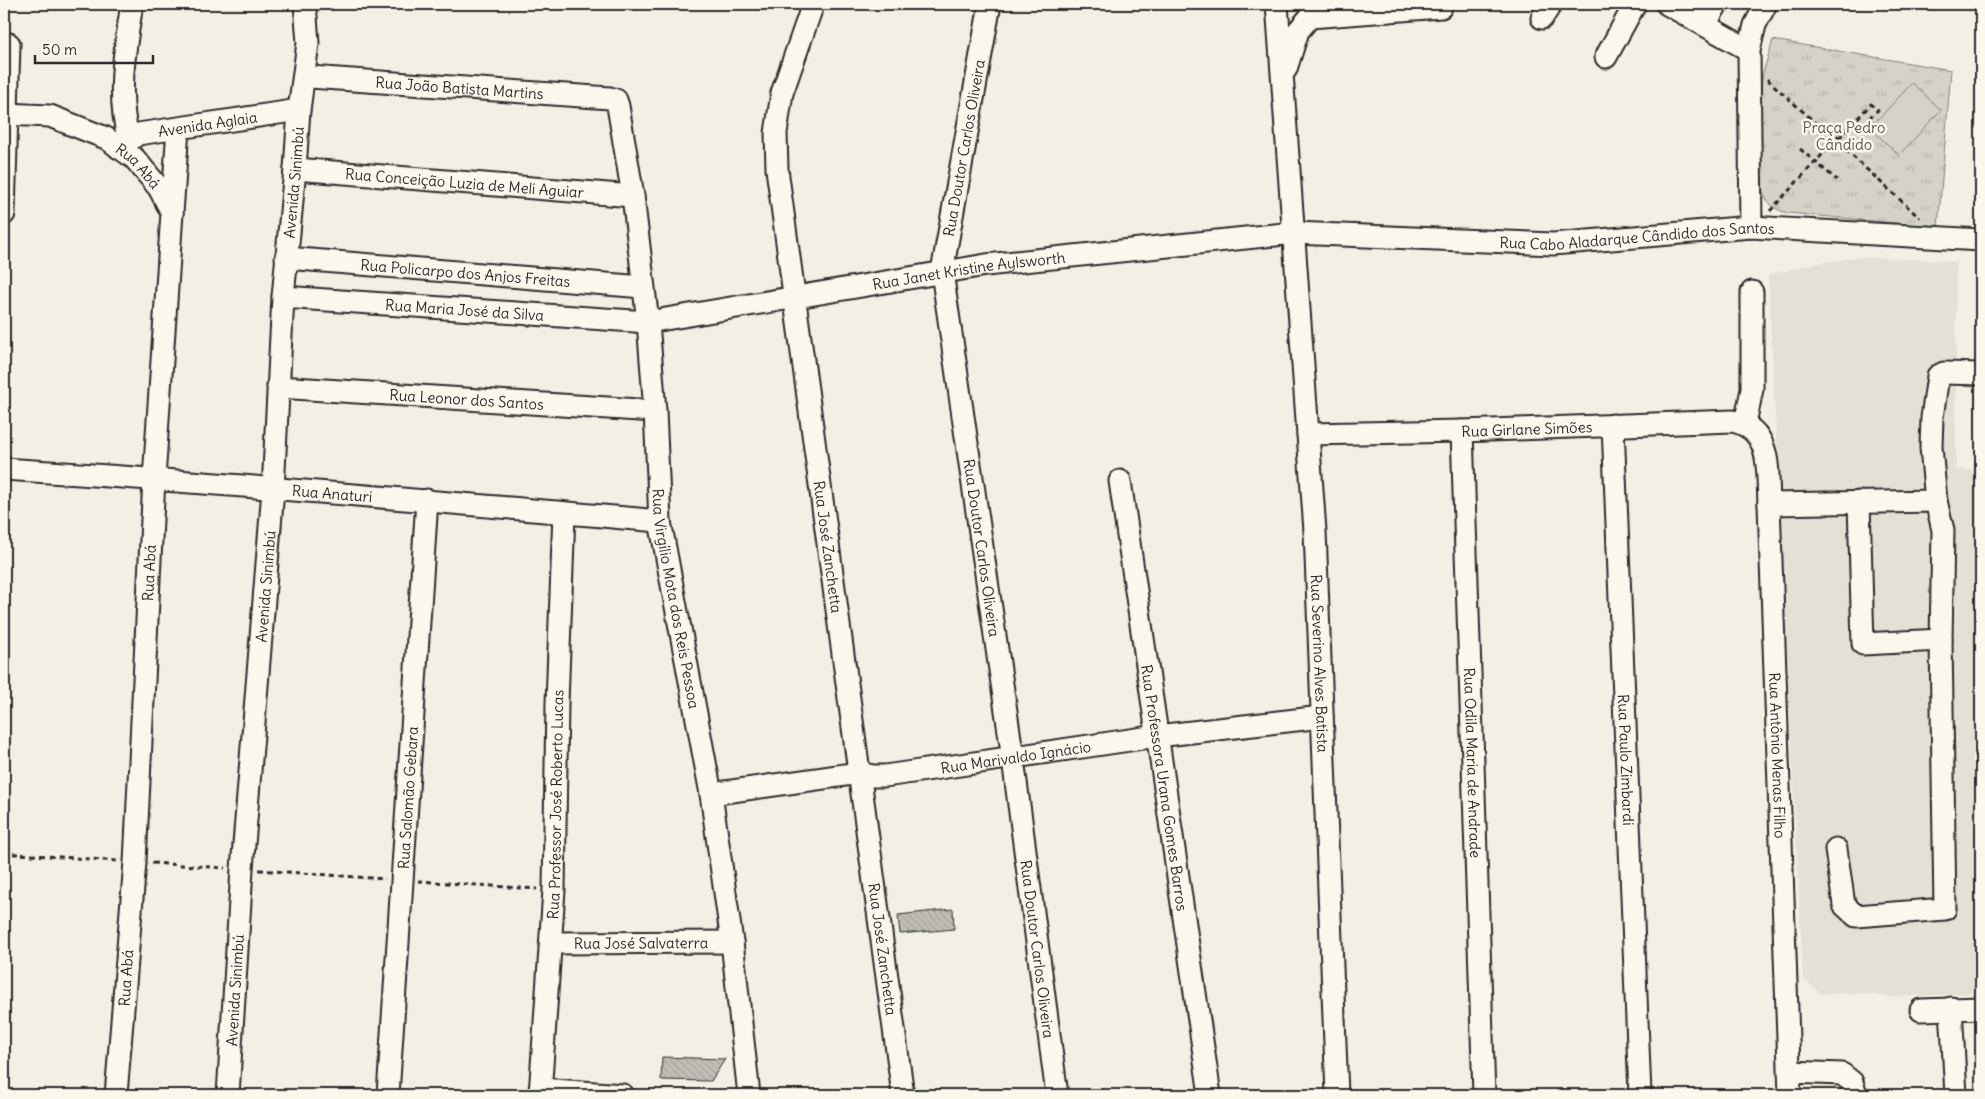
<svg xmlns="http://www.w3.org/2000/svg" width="1985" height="1099" viewBox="0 0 1985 1099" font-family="Delius,sans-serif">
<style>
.built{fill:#e4e0d6}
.grass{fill:url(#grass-tufts);stroke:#807e7a}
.pitch{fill:#d5d2c9;stroke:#807e7a}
.building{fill:url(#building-back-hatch);stroke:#2b2b2b}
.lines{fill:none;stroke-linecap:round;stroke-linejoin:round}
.minor-casing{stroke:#2b2b2b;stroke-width:25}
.path{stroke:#2b2b2b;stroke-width:3;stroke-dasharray:5 4;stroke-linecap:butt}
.minor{stroke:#fbf7ec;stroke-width:21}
.labels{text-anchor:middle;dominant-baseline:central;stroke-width:5;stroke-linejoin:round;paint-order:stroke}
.street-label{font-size:15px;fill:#2b2b2b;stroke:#fbf7ec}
.park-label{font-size:15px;fill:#565552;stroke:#fbf7ec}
</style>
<defs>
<pattern id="grass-tufts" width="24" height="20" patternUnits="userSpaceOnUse" patternTransform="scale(1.25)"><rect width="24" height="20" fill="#d5d2c9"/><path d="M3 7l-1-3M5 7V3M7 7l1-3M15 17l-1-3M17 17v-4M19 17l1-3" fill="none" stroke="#b7b4ad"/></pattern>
<pattern id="building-back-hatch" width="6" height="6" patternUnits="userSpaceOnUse" patternTransform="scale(1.25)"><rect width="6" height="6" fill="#c0beb6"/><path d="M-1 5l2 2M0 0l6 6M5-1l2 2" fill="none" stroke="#a5a39d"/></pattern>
</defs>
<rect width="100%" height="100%" fill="#f3efe4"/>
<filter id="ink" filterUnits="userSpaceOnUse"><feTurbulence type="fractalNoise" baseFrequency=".02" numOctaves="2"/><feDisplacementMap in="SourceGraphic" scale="10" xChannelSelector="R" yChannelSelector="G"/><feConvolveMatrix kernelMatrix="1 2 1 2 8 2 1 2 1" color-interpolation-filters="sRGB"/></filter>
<g filter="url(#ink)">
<polygon class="built" points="1856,257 1956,261 1956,469 1981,471 1981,993 1889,997 1860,993 1821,994 1803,978 1768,275 1807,265"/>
<path class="grass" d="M 1773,40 L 1951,70 L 1938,227 L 1788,213 C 1774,210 1766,203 1762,189 L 1760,94 L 1763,73 Z"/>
<polygon class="pitch" points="1912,83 1941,110 1899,155 1870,128"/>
<g class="building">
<polygon points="953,909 954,929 900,934 898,915"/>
<polygon points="662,1057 725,1059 711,1081 661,1080"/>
</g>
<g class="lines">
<g class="minor-casing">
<g id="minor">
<path id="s1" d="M 813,4 L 782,93 L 776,133 L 777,169 L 903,1095"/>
<path id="s2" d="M 990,4 L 942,272 L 1013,759 L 1057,1095"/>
<path id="s3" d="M 1277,4 L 1315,531 L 1337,1095"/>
<polyline points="1667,4 1749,50"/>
<polyline points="1388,11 1441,7"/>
<polyline points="1542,18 1551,4"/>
<polyline points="1705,25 1717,4"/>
<polyline points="1606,57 1635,4"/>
<polyline points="1286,69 1298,31 1310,17 1388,11 1388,4"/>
<path id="s4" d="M 304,78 L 310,77 L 610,98 L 616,100 L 618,106 L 633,196 L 648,322 L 655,411 L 660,521 L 711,794 L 732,942 L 749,1095"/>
<path id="s5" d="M 4,114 L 50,116 L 106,138 L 135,159 L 159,188 L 172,213 L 154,479 L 135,862 L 116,1095"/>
<path d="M 129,140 C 116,96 125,48 132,4"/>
<path id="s6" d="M 119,148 L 138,134 L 299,110"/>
<path id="s7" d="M 295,169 L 633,196"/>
<polyline points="172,213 178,129"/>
<polyline points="4,214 9,44"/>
<polyline points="1751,227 1749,50 1755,25 1766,4"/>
<path id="s8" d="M 286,258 L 643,287"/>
<path id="s9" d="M 283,297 L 648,322 L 986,265 L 1294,233 L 1553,244 L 1751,227 L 1981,240"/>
<path id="s10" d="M 278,387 L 655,411"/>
<polyline points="1745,424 1752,389 1752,292"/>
<path id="s11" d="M 1613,425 L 1640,1095"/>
<path id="s12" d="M 1462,431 L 1484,1095"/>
<path id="s13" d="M 1308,434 L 1462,431 L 1733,421 C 1773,430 1767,471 1769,504 L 1790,1095"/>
<path id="s14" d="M 4,469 C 223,483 442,502 660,521"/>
<path id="s15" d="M 1120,481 L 1210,1095"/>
<polyline points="1859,502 1863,644 1941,640"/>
<polyline points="1769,504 1936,501"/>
<path id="s16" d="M 711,794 L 859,773 L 873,776 L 885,776 L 1157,736 L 1322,717"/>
<polyline points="1836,849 1844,905 1856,916 1945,909 1941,640 1943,530 1936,501 1931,447 1932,418 1938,376 1944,373 1981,374"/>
<path id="s17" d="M 551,943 L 732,942"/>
<polyline points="1951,1008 1956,1095"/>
<polyline points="1921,1010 1981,1008"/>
<polyline points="1789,1072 1842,1074 1852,1082 1856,1095"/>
<polyline points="540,1089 623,1095"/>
<path id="s18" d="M 228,1095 L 242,869 L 273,490 L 283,297 L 295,169 L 299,110 L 308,43 L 305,4"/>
<path id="s19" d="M 388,1095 L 427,500"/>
<path id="s20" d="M 540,1095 L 554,890 L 557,703 L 564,513"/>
</g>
</g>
<g class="path">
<polyline points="1767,79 1831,137"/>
<circle cx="1835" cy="141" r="5.5"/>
<polyline points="1839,138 1871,104 1878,110 1869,118 1874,123"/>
<polyline points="1839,144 1920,218"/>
<polyline points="1800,149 1837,180"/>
<polyline points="1770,211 1831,145"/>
<polyline points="4,853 118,861"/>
<polyline points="152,863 225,868"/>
<polyline points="259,870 385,879"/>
<polyline points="418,881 537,889"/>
</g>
<use href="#minor" class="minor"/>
</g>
</g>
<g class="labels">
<g class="street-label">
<text stroke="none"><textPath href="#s4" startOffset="156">Rua João Batista Martins</textPath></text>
<text stroke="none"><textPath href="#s6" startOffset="94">Avenida Aglaia</textPath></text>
<text transform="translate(964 148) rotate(-80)">Rua Doutor Carlos Oliveira</text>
<text stroke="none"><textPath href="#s5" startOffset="149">Rua Abá</textPath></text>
<text stroke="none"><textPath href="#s18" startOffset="915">Avenida Sinimbú</textPath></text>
<text stroke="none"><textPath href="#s7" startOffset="170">Rua Conceição Luzia de Meli Aguiar</textPath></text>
<text stroke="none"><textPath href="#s9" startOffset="1362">Rua Cabo Aladarque Cândido dos Santos</textPath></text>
<text stroke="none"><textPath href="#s9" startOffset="691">Rua Janet Kristine Aylsworth</textPath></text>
<text stroke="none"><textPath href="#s8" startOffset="180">Rua Policarpo dos Anjos Freitas</textPath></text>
<text stroke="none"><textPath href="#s9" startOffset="182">Rua Maria José da Silva</textPath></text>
<text stroke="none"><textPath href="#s10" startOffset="189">Rua Leonor dos Santos</textPath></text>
<text stroke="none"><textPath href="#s13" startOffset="219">Rua Girlane Simões</textPath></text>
<text stroke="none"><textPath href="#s14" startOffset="329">Rua Anaturi</textPath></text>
<text stroke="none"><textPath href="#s1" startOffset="552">Rua José Zanchetta</textPath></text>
<text stroke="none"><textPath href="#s2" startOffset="551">Rua Doutor Carlos Oliveira</textPath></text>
<text transform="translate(149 573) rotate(-87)">Rua Abá</text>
<text stroke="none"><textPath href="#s18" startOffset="510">Avenida Sinimbú</textPath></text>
<text stroke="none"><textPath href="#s4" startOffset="816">Rua Virgílio Mota dos Reis Pessoa</textPath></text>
<text stroke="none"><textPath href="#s3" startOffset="661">Rua Severino Alves Batista</textPath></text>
<text stroke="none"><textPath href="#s13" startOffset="776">Rua Antônio Menas Filho</textPath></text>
<text stroke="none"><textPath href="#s16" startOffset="308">Rua Marivaldo Ignácio</textPath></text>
<text stroke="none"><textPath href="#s11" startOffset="335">Rua Paulo Zimbardi</textPath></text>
<text stroke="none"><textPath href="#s12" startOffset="332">Rua Odila Maria de Andrade</textPath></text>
<text stroke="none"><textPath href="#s15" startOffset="310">Rua Professora Urana Gomes Barros</textPath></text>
<text stroke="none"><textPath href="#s19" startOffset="298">Rua Salomão Gebara</textPath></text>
<text stroke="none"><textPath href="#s20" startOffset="291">Rua Professor José Roberto Lucas</textPath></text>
<text stroke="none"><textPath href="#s17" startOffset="90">Rua José Salvaterra</textPath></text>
<text stroke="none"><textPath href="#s1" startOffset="958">Rua José Zanchetta</textPath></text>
<text stroke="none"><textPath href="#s2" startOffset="956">Rua Doutor Carlos Oliveira</textPath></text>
<text transform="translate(126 978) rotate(-86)">Rua Abá</text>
<text stroke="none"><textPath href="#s18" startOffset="105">Avenida Sinimbú</textPath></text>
</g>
<g class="park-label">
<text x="1844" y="127">Praça Pedro<tspan x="1844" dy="17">Cândido</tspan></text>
</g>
</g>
<rect width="1985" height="1099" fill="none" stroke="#fbf7ec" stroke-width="20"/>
<rect x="10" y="10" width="1965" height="1079" fill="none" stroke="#2b2b2b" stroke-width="2" filter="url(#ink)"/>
<path d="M35 55v8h118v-8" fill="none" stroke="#2b2b2b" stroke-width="2.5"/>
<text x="42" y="55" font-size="15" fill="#2b2b2b" stroke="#fbf7ec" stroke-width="4" paint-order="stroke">50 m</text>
</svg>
